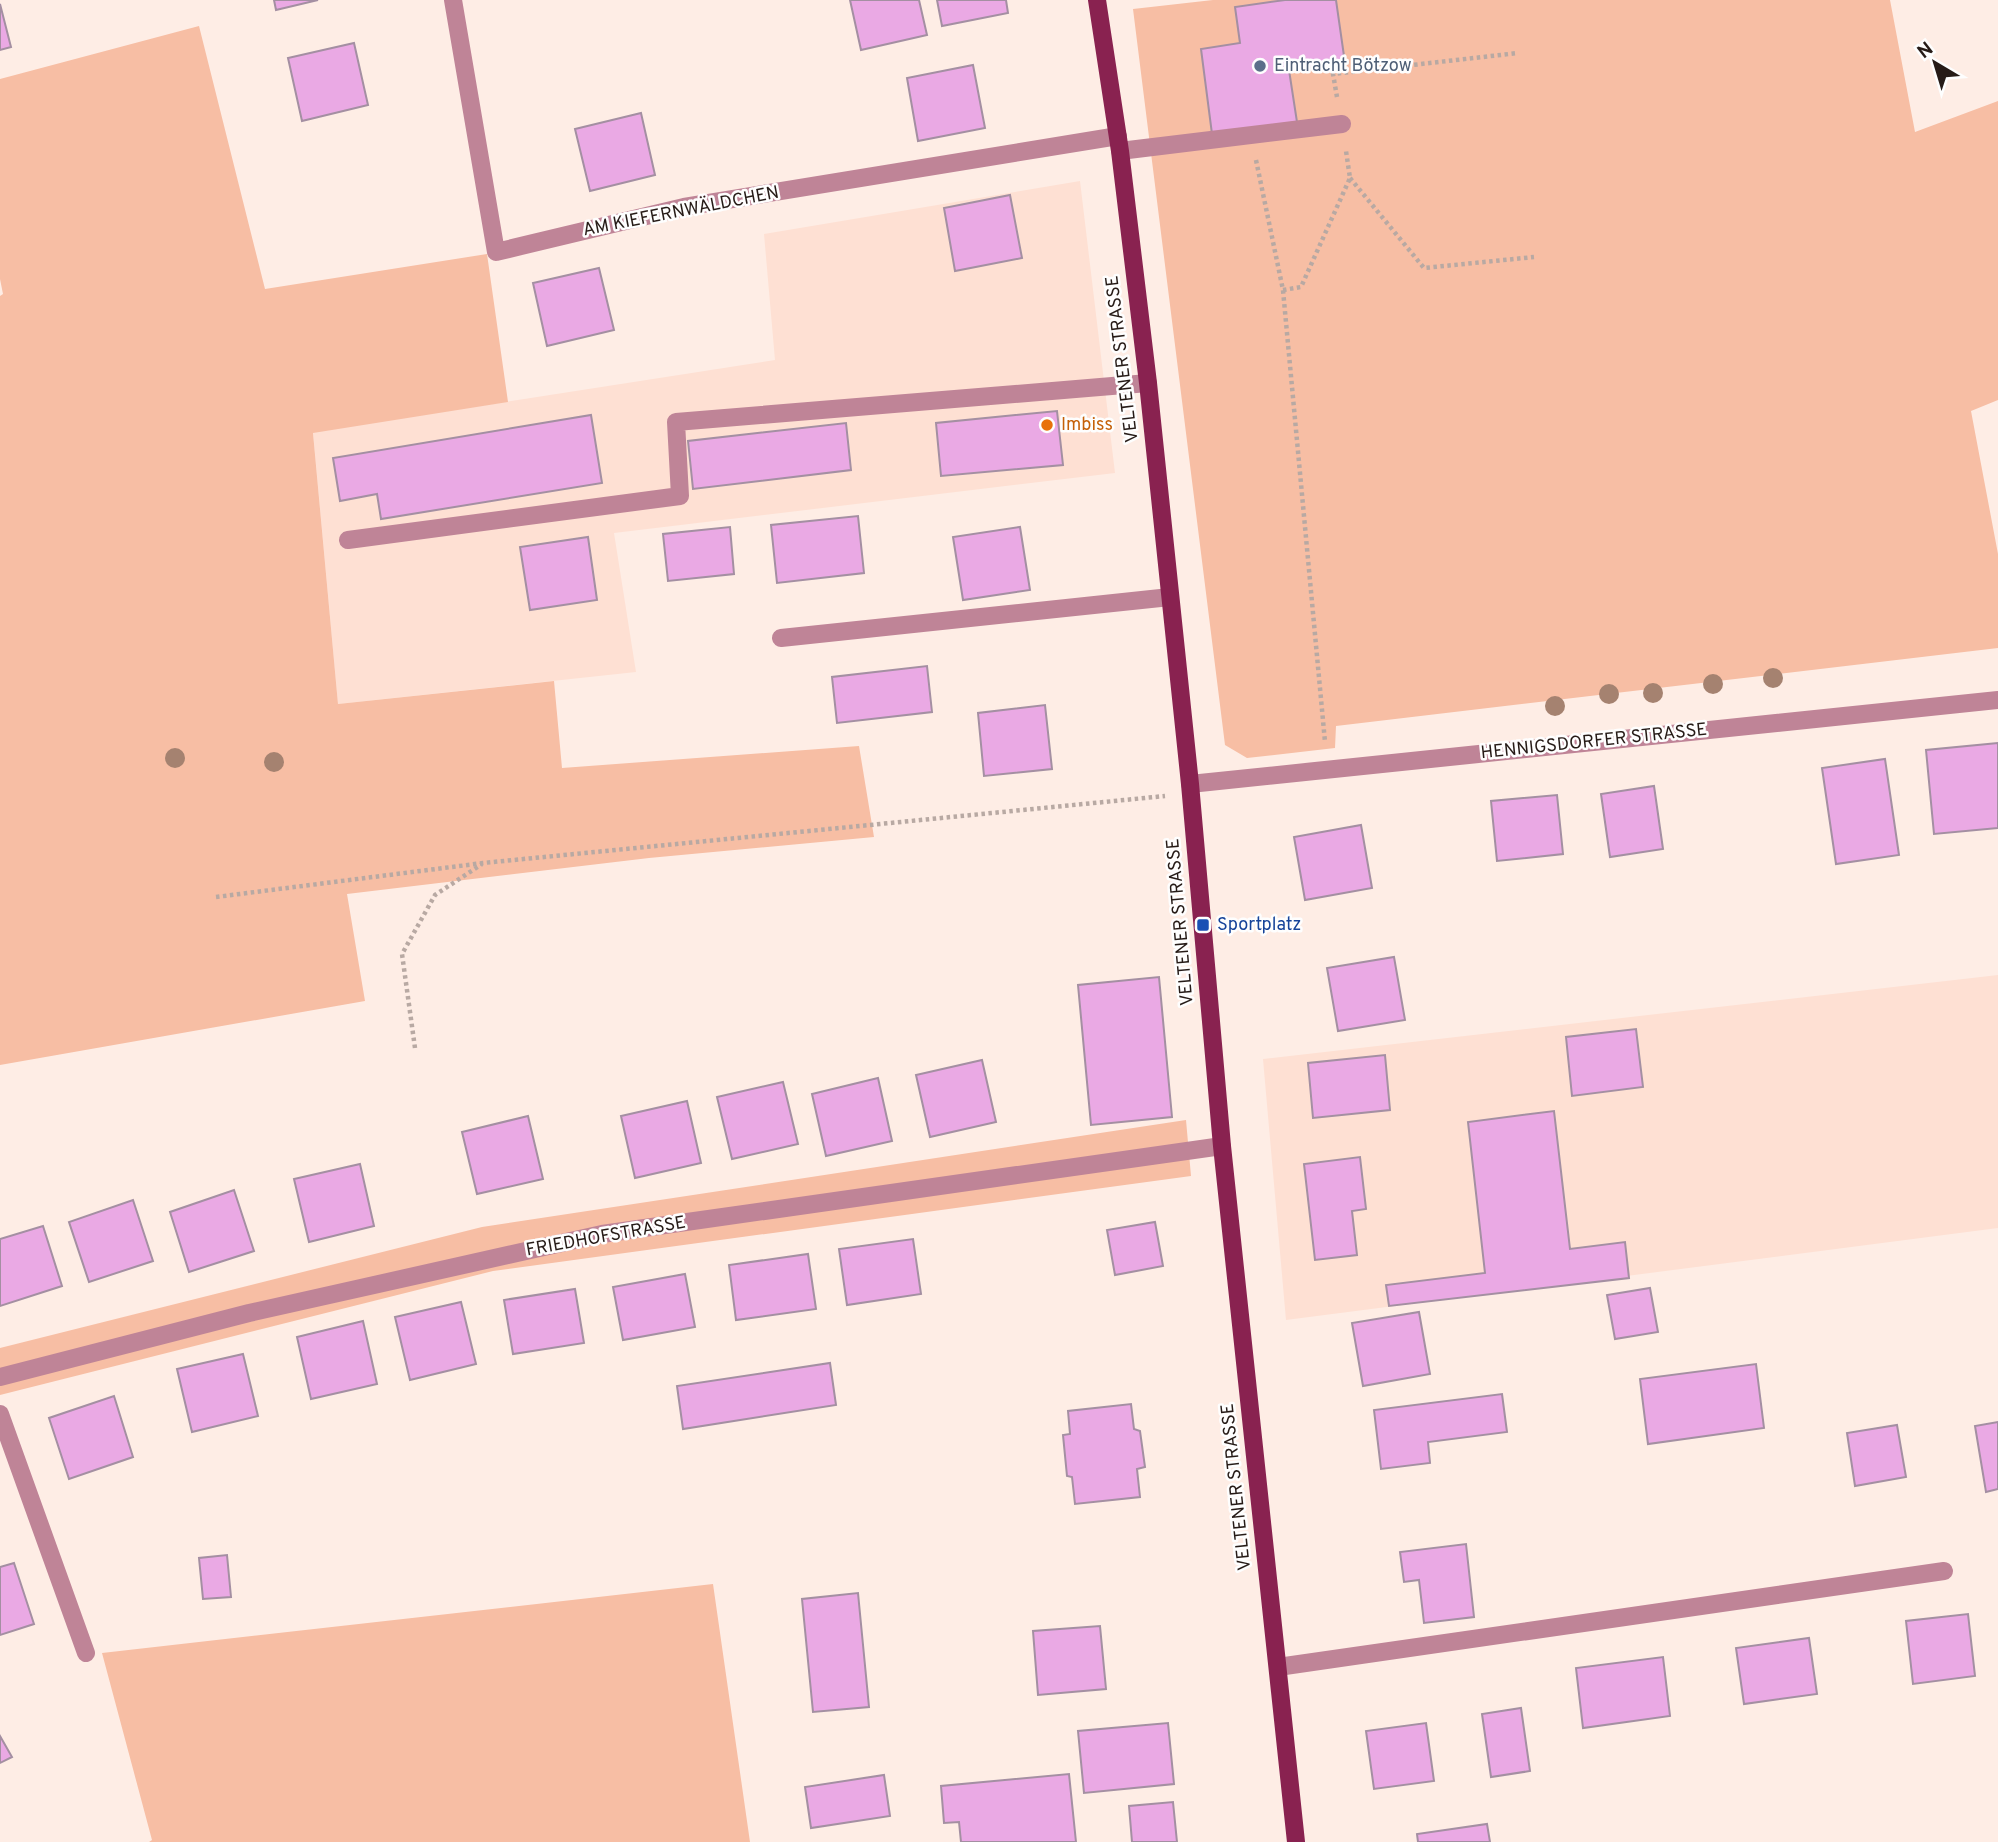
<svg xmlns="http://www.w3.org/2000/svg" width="1998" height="1842" viewBox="0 0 1998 1842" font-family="Overpass,sans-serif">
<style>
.built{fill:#fee0d3}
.green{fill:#f7bea4}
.building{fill:#eaa9e4;stroke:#a48fa2;stroke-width:2}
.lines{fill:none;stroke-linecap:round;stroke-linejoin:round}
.path{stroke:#b8a9a3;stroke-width:4.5;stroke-dasharray:3.5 3.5;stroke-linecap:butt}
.minor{stroke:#bf8497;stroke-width:18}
.major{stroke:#892250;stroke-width:18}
.tree{fill:#a58270}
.service-dot{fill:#5c6f8a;stroke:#fefefe;stroke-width:2.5}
.food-dot{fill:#e8710a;stroke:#fefefe;stroke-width:2.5}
.transit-dot{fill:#1a4fb4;stroke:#fefefe;stroke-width:2.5}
.labels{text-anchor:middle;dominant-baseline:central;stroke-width:5;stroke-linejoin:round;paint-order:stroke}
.service-label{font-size:18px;fill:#4e5e75;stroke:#fefefe;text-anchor:start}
.street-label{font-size:18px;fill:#261b17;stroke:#fefefe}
.food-label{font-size:18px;fill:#c56008;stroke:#fefefe;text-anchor:start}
.transit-label{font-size:18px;fill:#164399;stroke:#fefefe;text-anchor:start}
</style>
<rect width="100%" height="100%" fill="#feede5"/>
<g class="built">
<polygon points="1080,181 1115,473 614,533 636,672 338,704 313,432 775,360 764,234"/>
<polygon points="1998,975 1998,1228 1286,1320 1263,1059"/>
</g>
<g class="green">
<polygon points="1213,0 1890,0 1915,132 1998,101 1998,400 1971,411 1998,554 1998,648 1336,726 1335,748 1247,758 1225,745 1133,9"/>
<polygon points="199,26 265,289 487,254 508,402 313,433 338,704 554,681 562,768 859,746 874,837 649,858 347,894 365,1001 0,1065 0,296 3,294 0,279 0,79"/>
<polygon points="1186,1120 1191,1176 493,1271 0,1395 0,1348 482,1227"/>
<polygon points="713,1584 750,1842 149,1842 152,1840 102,1653"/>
</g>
<g class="building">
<polygon points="274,0 318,0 276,10"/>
<polygon points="850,0 919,0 927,35 861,50"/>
<polygon points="937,0 1006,0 1008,13 942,26"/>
<polygon points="1285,0 1336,0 1345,63 1289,70 1297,122 1212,134 1201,49 1240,43 1235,7"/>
<polygon points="0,4 11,47 0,50"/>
<polygon points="354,43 368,105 302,121 288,58"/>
<polygon points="973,65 985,128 918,141 907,78"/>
<polygon points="641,113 655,175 590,191 575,129"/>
<polygon points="1010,195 1022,258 955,271 944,208"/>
<polygon points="599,268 614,330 547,346 533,283"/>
<polygon points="1057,411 1063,465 941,476 936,423"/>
<polygon points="591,415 602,483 381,519 377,494 340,501 333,458"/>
<polygon points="846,423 851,470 693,489 688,441"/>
<polygon points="858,516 864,573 777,583 771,525"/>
<polygon points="730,527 734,574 668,581 663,534"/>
<polygon points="1020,527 1030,590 963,600 953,537"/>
<polygon points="588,537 597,600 530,610 520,547"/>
<polygon points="927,666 932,712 837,723 832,677"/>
<polygon points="1045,705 1052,769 984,776 978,713"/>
<polygon points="1998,743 1998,828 1934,834 1926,750"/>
<polygon points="1885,759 1899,855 1836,864 1822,768"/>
<polygon points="1654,786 1663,849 1610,857 1601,794"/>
<polygon points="1557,795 1563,854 1497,861 1491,801"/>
<polygon points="1361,825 1372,888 1305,900 1294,837"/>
<polygon points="1394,957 1405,1020 1338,1031 1327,968"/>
<polygon points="1159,977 1172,1117 1091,1125 1078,985"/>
<polygon points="1636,1029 1643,1087 1572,1096 1566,1037"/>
<polygon points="1385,1055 1390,1110 1313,1118 1308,1063"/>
<polygon points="982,1060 996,1122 930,1137 916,1075"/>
<polygon points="878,1078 892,1141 826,1156 812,1094"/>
<polygon points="783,1082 798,1144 732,1159 717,1097"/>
<polygon points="687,1101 701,1163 635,1178 621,1116"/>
<polygon points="1554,1111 1570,1249 1625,1242 1629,1278 1389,1306 1386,1285 1485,1273 1468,1122"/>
<polygon points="528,1116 543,1179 477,1194 462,1132"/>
<polygon points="1360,1157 1366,1209 1352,1211 1357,1255 1315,1260 1304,1164"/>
<polygon points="360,1164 374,1226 309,1242 294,1179"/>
<polygon points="234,1190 254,1251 189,1272 170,1212"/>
<polygon points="133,1200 153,1261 89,1282 69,1222"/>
<polygon points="1155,1222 1163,1266 1115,1275 1107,1230"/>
<polygon points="43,1226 62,1286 0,1306 0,1239"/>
<polygon points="913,1239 921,1294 847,1305 839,1249"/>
<polygon points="808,1254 816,1309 736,1320 729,1265"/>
<polygon points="685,1274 695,1327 623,1340 613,1287"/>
<polygon points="1650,1288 1658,1332 1615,1339 1607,1295"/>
<polygon points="575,1289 584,1343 513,1354 504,1300"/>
<polygon points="461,1302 476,1364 410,1380 395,1317"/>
<polygon points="1419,1312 1430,1374 1363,1386 1352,1323"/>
<polygon points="363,1321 377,1384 311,1399 297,1337"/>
<polygon points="243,1354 258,1416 192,1432 177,1369"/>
<polygon points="830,1363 836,1405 683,1429 677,1386"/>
<polygon points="1756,1364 1764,1428 1648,1444 1640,1379"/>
<polygon points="1502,1394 1507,1432 1428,1442 1430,1463 1381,1469 1374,1410"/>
<polygon points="114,1396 133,1457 69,1479 49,1418"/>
<polygon points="1131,1404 1134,1429 1140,1431 1145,1467 1137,1469 1140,1497 1075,1504 1072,1477 1067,1476 1063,1435 1070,1434 1068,1411"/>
<polygon points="1998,1422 1998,1489 1986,1492 1975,1426"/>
<polygon points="1897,1425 1906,1477 1855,1486 1847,1433"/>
<polygon points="1466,1544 1474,1617 1424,1623 1419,1580 1404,1582 1400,1552"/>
<polygon points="227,1555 231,1597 203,1599 199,1558"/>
<polygon points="14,1563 34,1624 0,1635 0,1567"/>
<polygon points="858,1593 869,1707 813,1712 802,1599"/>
<polygon points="1968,1614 1975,1676 1913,1684 1906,1621"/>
<polygon points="1100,1626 1106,1689 1038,1695 1033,1631"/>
<polygon points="1809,1638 1817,1694 1744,1704 1736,1648"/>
<polygon points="1663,1657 1670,1716 1583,1728 1576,1668"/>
<polygon points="1521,1708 1530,1771 1491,1777 1482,1714"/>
<polygon points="1168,1723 1174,1784 1084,1793 1078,1731"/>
<polygon points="1426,1723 1434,1781 1374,1789 1366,1731"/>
<polygon points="0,1736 12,1757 0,1763"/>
<polygon points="1069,1774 1076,1842 961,1842 959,1822 944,1823 941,1786"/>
<polygon points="884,1775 890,1816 811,1828 805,1787"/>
<polygon points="1173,1802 1177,1842 1132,1842 1129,1806"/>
<polygon points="1487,1824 1490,1842 1418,1842 1417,1834"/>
</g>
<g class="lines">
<g class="path">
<polyline points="1337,97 1333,74 1518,53"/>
<polyline points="1256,160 1283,290 1325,742"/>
<polyline points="1350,178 1424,268 1534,257"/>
<polyline points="1283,290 1301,287 1350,178 1346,151"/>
<polyline points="216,897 483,863 1165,796"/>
<polyline points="415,1048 402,954 435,895 482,864"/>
</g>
<g class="minor">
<polyline points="453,0 496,252 684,207 1118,136"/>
<polyline points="1120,151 1342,124"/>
<polyline points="348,540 680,496 676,422 1148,383"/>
<polyline points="781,638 1170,597"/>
<polyline points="1190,784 1998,700"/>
<polyline points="0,1377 249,1313 602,1234 1222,1146"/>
<polyline points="0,1414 86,1653"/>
<polyline points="1278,1667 1944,1571"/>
</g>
<polyline class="major" points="1097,0 1120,151 1148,383 1190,784 1222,1146 1296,1842"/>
</g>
<g class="tree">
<circle cx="1773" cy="678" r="10"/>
<circle cx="1713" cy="684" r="10"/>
<circle cx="1653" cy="693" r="10"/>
<circle cx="1609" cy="694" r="10"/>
<circle cx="1555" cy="706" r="10"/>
<circle cx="175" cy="758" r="10"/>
<circle cx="274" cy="762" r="10"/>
</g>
<circle class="service-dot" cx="1260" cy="66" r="7"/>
<circle class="food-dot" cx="1047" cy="425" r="7"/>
<rect class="transit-dot" x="1196" y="918" width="14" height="14" rx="3.5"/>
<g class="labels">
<g class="service-label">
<text x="1274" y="66">Eintracht Bötzow</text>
</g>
<g class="street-label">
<text transform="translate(681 212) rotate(-11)">AM KIEFERNWÄLDCHEN</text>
<text transform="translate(1123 359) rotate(-97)">VELTENER STRASSE</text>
<text transform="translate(1594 742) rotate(-6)">HENNIGSDORFER STRASSE</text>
<text transform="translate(1181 922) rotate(-95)">VELTENER STRASSE</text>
<text transform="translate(606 1237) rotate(-10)">FRIEDHOFSTRASSE</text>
<text transform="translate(1237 1487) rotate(-96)">VELTENER STRASSE</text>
</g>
<g class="food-label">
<text x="1061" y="425">Imbiss</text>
</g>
<g class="transit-label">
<text x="1217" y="925">Sportplatz</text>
</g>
</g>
<g transform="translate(1935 63) rotate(322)" stroke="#fefefe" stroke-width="5" paint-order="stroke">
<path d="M0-5L12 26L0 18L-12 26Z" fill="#261b17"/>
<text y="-10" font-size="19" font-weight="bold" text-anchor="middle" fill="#261b17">N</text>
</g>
</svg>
